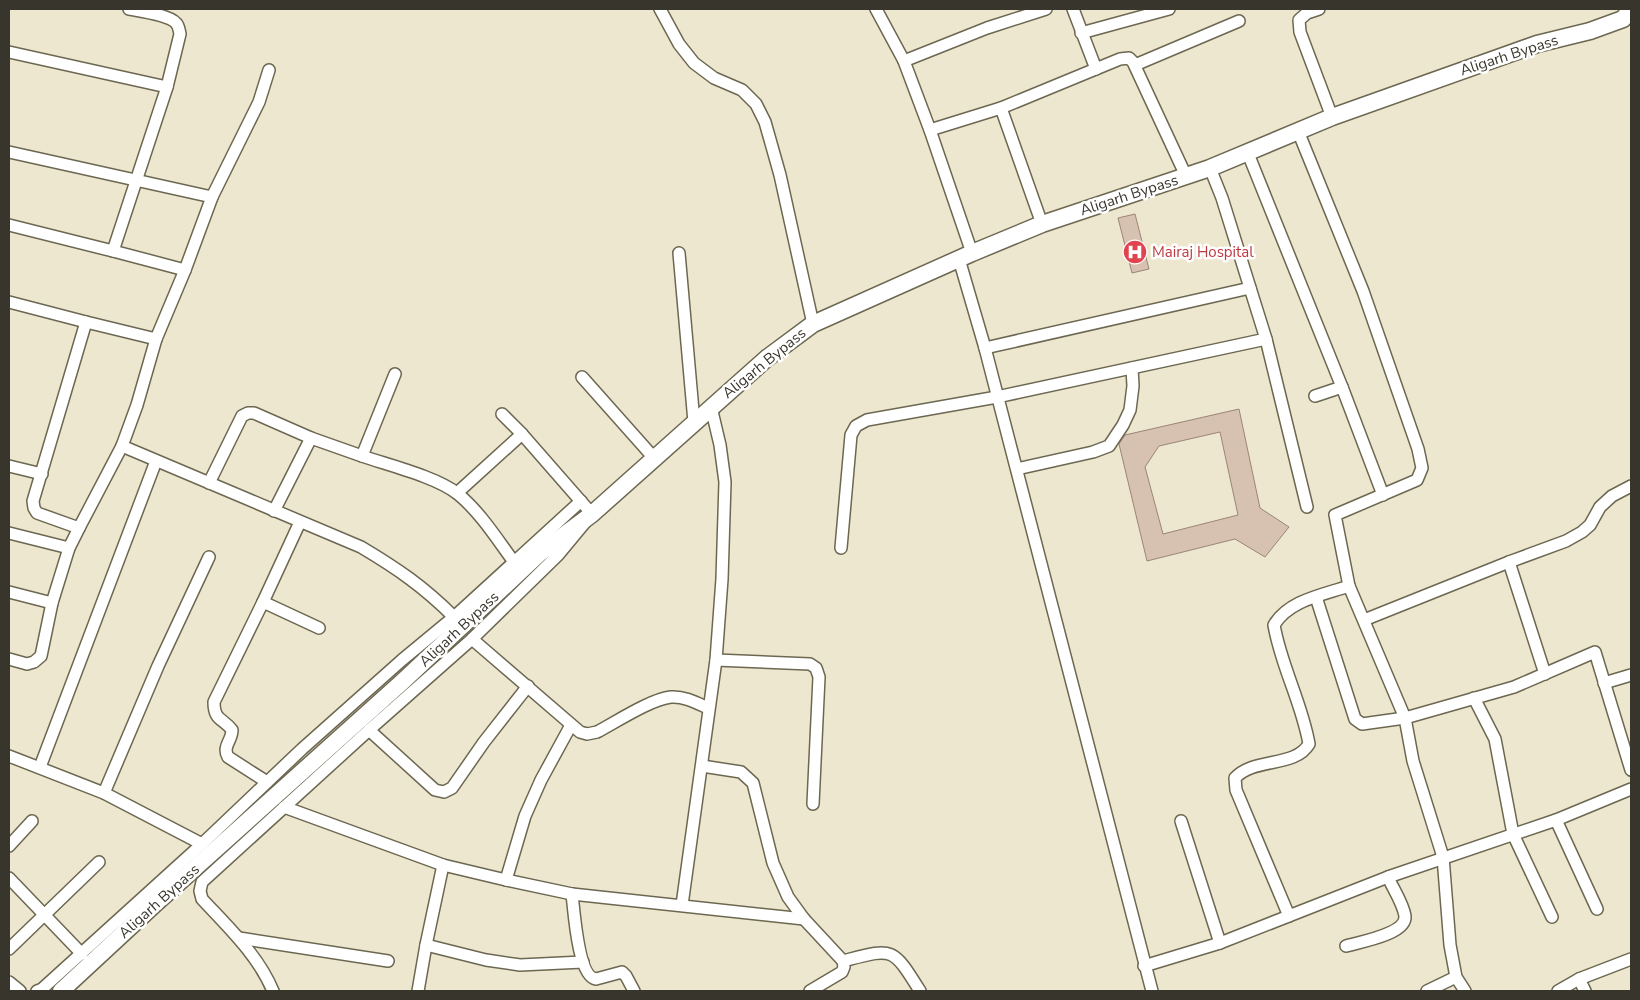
<svg xmlns="http://www.w3.org/2000/svg" width="1640" height="1000" viewBox="0 0 1640 1000" font-family="'Nunito Sans',sans-serif">
<style>
.building{fill:#d7c1b1;stroke:#9a8576;fill-rule:evenodd}
.lines{fill:none;stroke-linecap:round;stroke-linejoin:round}
.street-casing{stroke:#6c6751;stroke-width:14}
.secondary-casing{stroke:#6c6751;stroke-width:19}
.street{stroke:#fff;stroke-width:11}
.secondary{stroke:#fff;stroke-width:16}
.labels{text-anchor:middle;dominant-baseline:central;stroke-width:5;stroke-linejoin:round;paint-order:stroke}
.street-label{font-size:15px;fill:#38352c;stroke:#fff}
.health-label{font-size:15px;fill:#be3a42;stroke:#fff;text-anchor:start}
</style>
<rect width="100%" height="100%" fill="#eee7cf"/>
<g class="building">
<polygon points="1135,214 1149,269 1132,273 1118,218"/>
<path d="M 1239,409 L 1260,508 L 1289,527 L 1265,557 L 1235,539 L 1147,561 L 1119,444 L 1125,435 ZM 1220,432 L 1238,515 L 1163,534 L 1145,467 L 1159,446 Z"/>
</g>
<g class="lines">
<g class="street-casing">
<g id="street">
<polyline points="660,9 679,44 694,63 714,78 742,90 756,104 765,122 780,175 813,324"/>
<polyline points="876,9 904,61"/>
<polyline points="1073,9 1096,69"/>
<polyline points="1319,9 1307,13 1299,20 1300,32 1332,117"/>
<polyline points="1081,33 1169,9"/>
<polyline points="9,52 167,87"/>
<polyline points="1135,65 1239,21"/>
<polyline points="1001,108 1042,224"/>
<polyline points="930,130 1001,108 1120,59 1129,58 1133,62 1186,176"/>
<polyline points="1247,151 1342,387 1315,396"/>
<polyline points="9,152 212,197 259,102 269,70"/>
<polyline points="1210,168 1222,198 1266,339"/>
<path d="M 9,225 L 113,251 L 167,87 L 180,34 C 179,30 179,26 176,23 C 169,15 140,11 129,9"/>
<polyline points="679,253 694,422"/>
<polyline points="972,253 930,130 904,61 987,28 1046,9"/>
<polyline points="959,259 985,348 1152,991"/>
<polyline points="185,270 212,197"/>
<polyline points="9,302 86,322"/>
<path d="M 156,339 L 137,405 L 122,446 L 361,547 C 398,569 424,587 454,617"/>
<polyline points="985,348 1250,288"/>
<path d="M 395,374 L 362,456 C 388,465 437,477 458,494 C 480,512 497,539 514,562"/>
<polyline points="582,377 654,458"/>
<polyline points="1342,387 1383,495"/>
<polyline points="9,466 42,474"/>
<polyline points="1017,469 1093,452 1109,446 1123,425 1130,410 1133,386 1132,368"/>
<polyline points="209,483 242,416 248,413 254,413 311,438 362,456"/>
<polyline points="457,493 522,434"/>
<polyline points="274,511 311,438"/>
<polyline points="79,528 122,446"/>
<polyline points="9,533 69,548"/>
<polyline points="841,548 851,435 856,426 867,420 997,397 1266,339 1307,507"/>
<polyline points="1509,562 1545,674"/>
<polyline points="1349,586 1405,718 1413,761 1443,857 1450,945 1456,977 1465,991"/>
<polyline points="9,592 52,603 69,548 79,528 37,513 34,508 33,501 86,322 156,339 185,270 113,251"/>
<polyline points="1316,597 1355,719 1362,724 1405,718 1514,687 1595,652 1631,770"/>
<polyline points="263,602 300,522"/>
<polyline points="1364,620 1509,562 1566,541 1582,532 1590,525 1600,507 1612,496 1631,486"/>
<path d="M 472,639 L 580,732 L 587,734 L 597,732 C 616,722 651,699 671,697 C 684,696 697,703 708,708"/>
<polyline points="9,659 27,664 34,662 41,656 52,603"/>
<polyline points="716,660 810,664 816,668 819,677 813,804"/>
<polyline points="1604,683 1631,675"/>
<polyline points="1474,698 1495,739 1513,834 1552,917"/>
<polyline points="369,730 435,790 444,792 452,788 484,742 528,686"/>
<polyline points="9,756 104,793 202,844"/>
<polyline points="702,766 741,772 753,783 773,863 788,897 804,919 843,961 844,967 842,972 810,991"/>
<polyline points="40,767 156,461"/>
<path d="M 267,782 L 228,757 C 222,746 232,741 232,730 C 223,718 214,721 214,702 L 263,602 L 319,628"/>
<polyline points="104,793 158,666 209,557"/>
<polyline points="284,807 443,865 506,880 572,894 804,919"/>
<polyline points="1556,820 1597,909"/>
<polyline points="1181,821 1220,943"/>
<polyline points="9,846 32,821"/>
<polyline points="9,878 82,954"/>
<polyline points="506,880 525,816 541,780 571,725"/>
<path d="M 572,894 C 574,910 578,977 596,979 L 622,972 L 626,976 L 634,991"/>
<polyline points="682,905 716,660 722,579 725,482 720,445 711,407"/>
<path d="M 1289,916 L 1236,790 L 1235,778 C 1254,757 1295,768 1309,744 C 1302,703 1281,666 1274,625 C 1289,600 1323,595 1349,586 L 1335,515 L 1417,480 L 1422,468 L 1418,449 L 1363,291 L 1298,131"/>
<polyline points="239,938 388,961"/>
<polyline points="426,945 486,960 520,965 583,962"/>
<path d="M 1346,946 C 1360,942 1407,934 1405,916 C 1403,903 1393,889 1388,877"/>
<polyline points="9,949 99,862"/>
<path d="M 843,961 C 893,948 892,946 920,991"/>
<polyline points="1144,966 1220,943 1388,877 1556,820 1631,789"/>
<polyline points="1579,979 1585,991"/>
<polyline points="9,982 20,991"/>
<polyline points="37,991 42,989 202,844 302,749 402,660 454,617 581,501"/>
<path d="M 273,991 C 258,955 228,927 202,899 L 200,891 L 202,882 L 369,730 L 472,639 L 558,555 L 592,514 L 522,434 L 502,414"/>
<polyline points="418,991 426,945 443,865"/>
<polyline points="1427,991 1456,977"/>
<polyline points="1558,991 1579,979 1631,959"/>
</g>
</g>
<g class="secondary-casing">
<polyline id="secondary" points="61,991 157,902 401,683 540,553 592,514 767,358 813,324 972,253 1042,224 1210,168 1332,117 1537,44 1590,31 1623,19 1631,9"/>
</g>
<use href="#street" class="street"/>
<use href="#secondary" class="secondary"/>
</g>
<defs>
<g id="hospital-disc" transform="scale(1.25)"><circle r="9.5" fill="#e0444e" stroke="#fff"/><path d="M-5-5h3v3.5h4V-5h3V5h-3V1.5h-4V5h-3Z" fill="#fff"/></g>
</defs>
<g fill-rule="evenodd">
<use href="#hospital-disc" x="1135" y="252"/>
</g>
<g class="labels">
<g class="street-label">
<text transform="translate(1509 55) rotate(-18)">Aligarh Bypass</text>
<text transform="translate(1129 195) rotate(-18)">Aligarh Bypass</text>
<text transform="translate(764 363) rotate(-39)">Aligarh Bypass</text>
<text transform="translate(459 629) rotate(-43)">Aligarh Bypass</text>
<text transform="translate(159 901) rotate(-42)">Aligarh Bypass</text>
</g>
<g class="health-label">
<text x="1152" y="252">Mairaj Hospital</text>
</g>
</g>
<rect width="1640" height="1000" fill="none" stroke="#38352c" stroke-width="20"/>
</svg>
